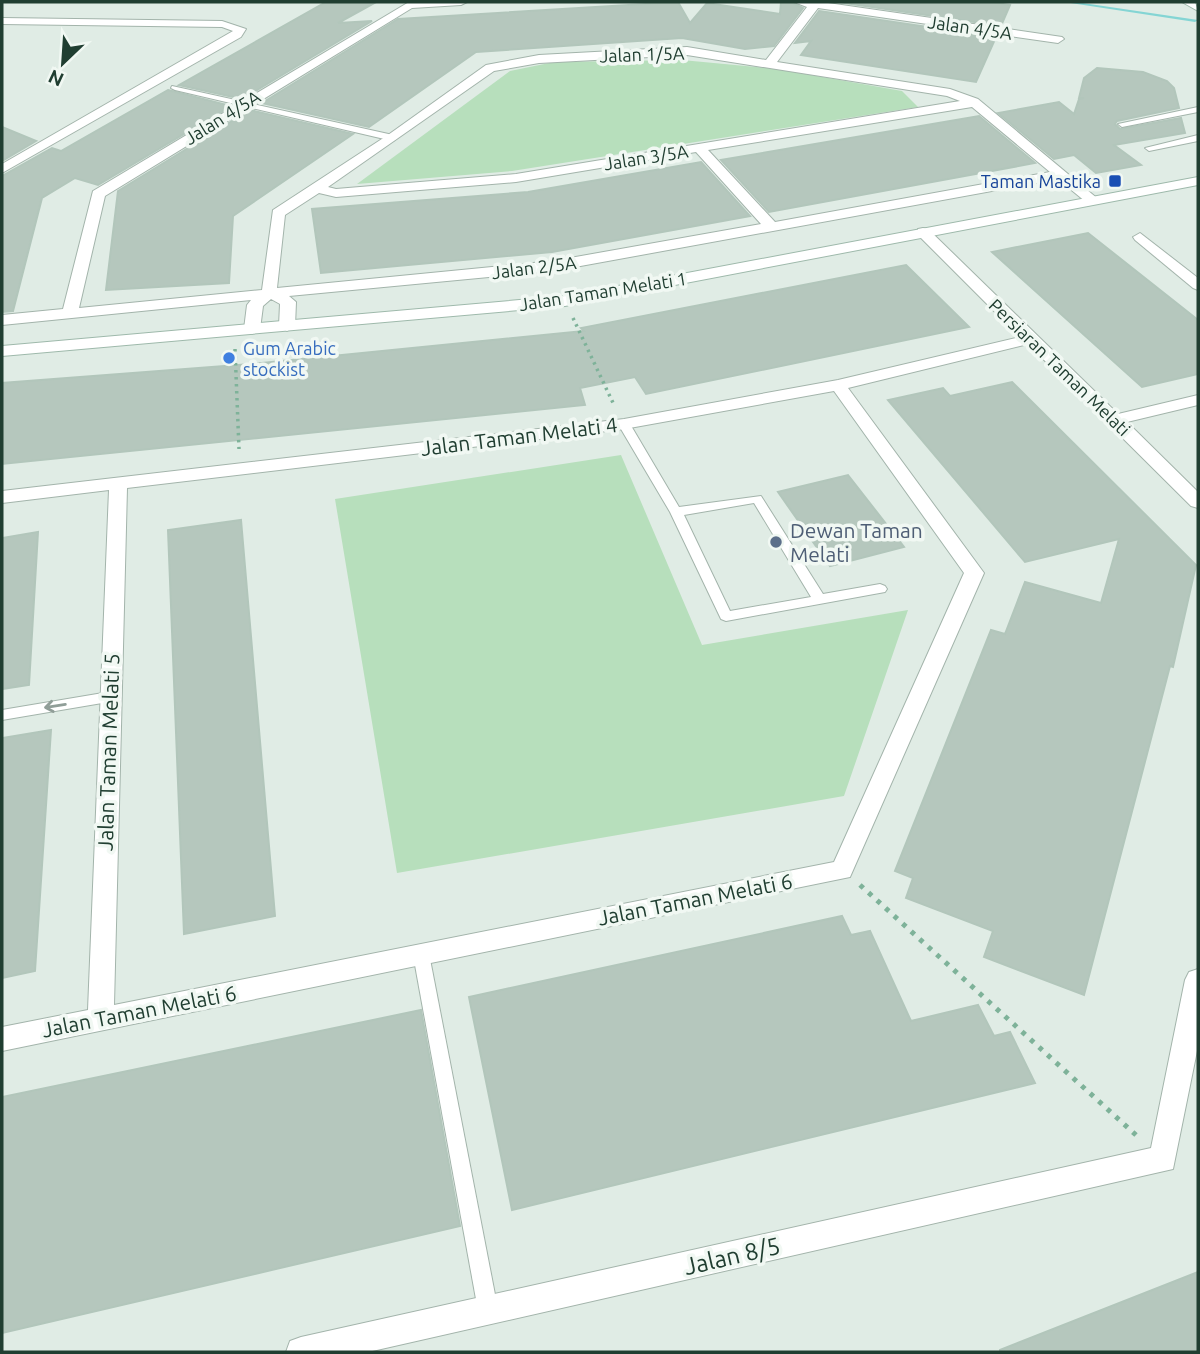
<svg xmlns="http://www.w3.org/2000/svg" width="1200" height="1354" viewBox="0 0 1200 1354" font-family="Ubuntu,sans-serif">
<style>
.green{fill:#b7dfbc}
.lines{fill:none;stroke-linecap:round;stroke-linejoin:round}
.stream{fill:#84d5d4;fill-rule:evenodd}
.building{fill:#b5c7bd;stroke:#b2c6bb;stroke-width:2}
.lane-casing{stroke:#a3b4ab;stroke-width:2}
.street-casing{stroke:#a3b4ab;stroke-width:2}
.secondary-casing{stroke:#9eb9ab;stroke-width:2}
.path-far1{stroke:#7eb299;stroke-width:3.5;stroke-dasharray:2.5 4.5;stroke-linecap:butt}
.path{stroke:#7eb299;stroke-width:5;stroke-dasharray:4.5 7;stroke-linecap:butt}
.lane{fill:#fff;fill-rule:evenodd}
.street{fill:#fff;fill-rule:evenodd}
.secondary{fill:#fff;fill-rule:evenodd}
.oneway{stroke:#909e98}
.transit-dot{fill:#1a4fb4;stroke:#f1f8f3;stroke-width:2.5}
.shop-dot{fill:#3f7fe0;stroke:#f1f8f3;stroke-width:2.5}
.service-dot{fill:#5c6f8a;stroke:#f1f8f3;stroke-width:2.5}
.labels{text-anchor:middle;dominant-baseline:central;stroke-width:7;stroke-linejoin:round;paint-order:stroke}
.far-street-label{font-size:18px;fill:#203e31;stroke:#f1f8f3}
.far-transit-label{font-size:18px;fill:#164399;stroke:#f1f8f3;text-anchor:end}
.far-shop-label{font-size:18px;fill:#366cbe;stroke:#f1f8f3;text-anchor:start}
.street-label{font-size:21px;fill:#203e31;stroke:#f1f8f3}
.service-label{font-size:21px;fill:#4e5e75;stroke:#f1f8f3;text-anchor:start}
.near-street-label{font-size:24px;fill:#203e31;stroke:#f1f8f3}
</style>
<rect width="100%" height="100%" fill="#e0ece5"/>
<g class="green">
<polygon points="682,60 777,69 902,91 918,107 512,171 357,184 510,71 554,62"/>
<polygon points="621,455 702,645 908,610 844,796 397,873 335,499"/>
</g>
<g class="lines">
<polygon class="stream" points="1064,2 1076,2 1198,20 1195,22"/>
</g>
<g class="building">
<polygon points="326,2 376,2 338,23 372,21 242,99 179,85"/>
<polygon points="678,2 690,23 707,3 780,14 781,2 791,2 803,8 774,46 745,49 682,38 476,52 369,127 262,103 398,19"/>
<polygon points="838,2 990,2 1010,5 1001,26"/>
<polygon points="819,11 996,37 976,82 801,55 811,41 795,43"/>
<polygon points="1097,68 1143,72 1167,81 1174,88 1179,108 1117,121 1115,124 1120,129 1181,118 1185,133 1114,145 1141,165 1096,173 1074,155 1054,159 998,113 1059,102 1074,114 1079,99 1084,98 1079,98 1084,78"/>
<polygon points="168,90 231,106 98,185 75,178 42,198 13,311 2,312 2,176 52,148 61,151"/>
<polygon points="250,110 353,134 233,216 229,283 106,290 118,191"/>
<polygon points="979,116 1035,163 769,212 721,160"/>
<polygon points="2,127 36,141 2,161"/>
<polygon points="701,162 750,216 552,252 321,273 312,209 528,192"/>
<polygon points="1088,233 1198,320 1198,374 1142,387 992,252"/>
<polygon points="906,265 969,327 646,394 635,377 580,388 585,405 2,464 2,383 251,364 584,331 581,328"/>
<polygon points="1012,382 1196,565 1173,667 1170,666 1084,995 984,957 993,931 906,898 913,878 895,871 991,630 1005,634 1025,582 1101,603 1119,539 1025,562 888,400 943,388 950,396"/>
<polygon points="848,475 904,547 830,566 778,492"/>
<polygon points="241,520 275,916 184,934 168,530"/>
<polygon points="38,532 29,685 2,689 2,538"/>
<polygon points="51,730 35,971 2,978 2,738"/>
<polygon points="842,916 851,935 870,931 911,1021 978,1005 994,1036 1010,1032 1035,1083 512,1210 469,997"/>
<polygon points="421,1010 460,1226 2,1333 2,1097"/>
<polygon points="1198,1272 1198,1352 1000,1352 1000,1350"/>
</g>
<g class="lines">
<g class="lane-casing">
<g id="lane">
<polygon points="172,86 393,135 397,138 393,141 175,90 171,88"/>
<polygon points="1198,107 1198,112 1122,127 1118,124"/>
<polygon points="1198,135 1198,141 1149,151 1145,148"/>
<path d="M 624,421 L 630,424 L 679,507 L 761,496 L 823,594 L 880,584 L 885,586 L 887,589 L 885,592 L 726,621 L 721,619 L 670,512 L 618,424 ZM 754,503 L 811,597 L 730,611 L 684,515 Z"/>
<polygon points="109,692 114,693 116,697 114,701 2,720 2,710"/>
<polygon points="421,947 427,949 429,954 498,1310 495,1317 488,1320 481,1317 478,1310 413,954 415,949"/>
</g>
</g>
<g class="street-casing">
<g id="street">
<path d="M 409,2 L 467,2 L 461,5 L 412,8 L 105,196 L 79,308 L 262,290 L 273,210 L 388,135 L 486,65 L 539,55 L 687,47 L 766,60 L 807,7 L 794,2 L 821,2 L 1062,37 L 1064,39 L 1058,43 L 818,8 L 777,62 L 950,89 L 978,99 L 1098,199 L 1086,202 L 1058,179 L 553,271 L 289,296 L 296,302 L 295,326 L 287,331 L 279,326 L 280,304 L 271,299 L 263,306 L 260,329 L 252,334 L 244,329 L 247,305 L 251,300 L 2,325 L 2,315 L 63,309 L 93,191 ZM 687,55 L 947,96 L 960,101 L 516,174 L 336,189 L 328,187 L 494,71 L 539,63 ZM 972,107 L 1050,172 L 775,222 L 708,150 ZM 696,152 L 761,224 L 553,261 L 277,288 L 285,215 L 319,193 L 336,197 L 516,182 Z"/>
<polygon points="2,18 222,21 246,29 241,37 2,173 2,164 233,31 222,27 2,24"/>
<path d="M 923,228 L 928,229 L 1118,414 L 1198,395 L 1198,405 L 1127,422 L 1198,492 L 1198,508 L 1191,506 L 1028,344 L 848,388 L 984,573 L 850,877 L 2,1051 L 2,1027 L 88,1010 L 109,490 L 2,503 L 2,491 L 624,419 L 838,380 L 1020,337 L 918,235 L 918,229 ZM 834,391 L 964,573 L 834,862 L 114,1005 L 127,488 L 624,429 Z"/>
<polygon points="1140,233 1198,278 1198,290 1193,288 1135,240 1133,237"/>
<polygon points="1198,969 1198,1046 1173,1169 368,1352 286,1352 290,1341 301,1337 1151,1148 1185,980 1189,972"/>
</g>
</g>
<g class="secondary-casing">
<g id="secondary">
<polygon points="1182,2 1195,2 1198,11"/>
<polygon points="1198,177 1198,185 565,306 2,356 2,346 565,296"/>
</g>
</g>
<g class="path-far1">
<polyline points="573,318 614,405"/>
<polyline points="235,349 239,449"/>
</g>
<polyline class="path" points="860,885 1136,1135"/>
<use href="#lane" class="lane"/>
<use href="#street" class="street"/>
<use href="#secondary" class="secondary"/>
</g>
<defs><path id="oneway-shaft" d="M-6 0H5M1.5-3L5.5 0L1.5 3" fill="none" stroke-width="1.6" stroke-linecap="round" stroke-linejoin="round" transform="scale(1.75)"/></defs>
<use class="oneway" href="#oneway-shaft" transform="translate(55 706) rotate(171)"/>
<rect class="transit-dot" x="1108" y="174" width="14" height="14" rx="3.5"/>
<circle class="shop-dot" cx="229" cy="358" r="7"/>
<circle class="service-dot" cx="776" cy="542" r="7"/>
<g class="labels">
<g class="far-street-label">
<text transform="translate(970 27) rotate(8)">Jalan 4/5A</text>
<text transform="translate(642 54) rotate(-2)">Jalan 1/5A</text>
<text transform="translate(222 117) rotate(-32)">Jalan 4/5A</text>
<text transform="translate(646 157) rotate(-9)">Jalan 3/5A</text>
<text transform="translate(534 267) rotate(-7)">Jalan 2/5A</text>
<text transform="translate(603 291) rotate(-9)">Jalan Taman Melati 1</text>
<text transform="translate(1060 367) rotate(44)">Persiaran Taman Melati</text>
</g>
<g class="far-transit-label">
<text x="1101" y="181">Taman Mastika</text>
</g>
<g class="far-shop-label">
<text x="243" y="348">Gum Arabic<tspan x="243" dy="21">stockist</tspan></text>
</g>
<g class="street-label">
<text transform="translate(519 436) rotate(-7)">Jalan Taman Melati 4</text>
<text transform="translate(108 752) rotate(-88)">Jalan Taman Melati 5</text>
<text transform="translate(695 899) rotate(-11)">Jalan Taman Melati 6</text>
<text transform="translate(139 1011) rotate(-11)">Jalan Taman Melati 6</text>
</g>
<g class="service-label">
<text x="790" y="530">Dewan Taman<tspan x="790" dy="24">Melati</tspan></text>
</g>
<g class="near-street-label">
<text transform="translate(732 1256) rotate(-13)">Jalan 8/5</text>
</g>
</g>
<rect width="1200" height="1354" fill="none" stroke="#203e31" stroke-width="7"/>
<g transform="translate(63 63) rotate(205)" stroke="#f1f8f3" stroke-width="5" paint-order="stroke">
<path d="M0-5L12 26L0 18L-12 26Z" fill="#203e31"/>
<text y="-10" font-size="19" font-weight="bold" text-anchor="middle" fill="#203e31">N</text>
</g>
</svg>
